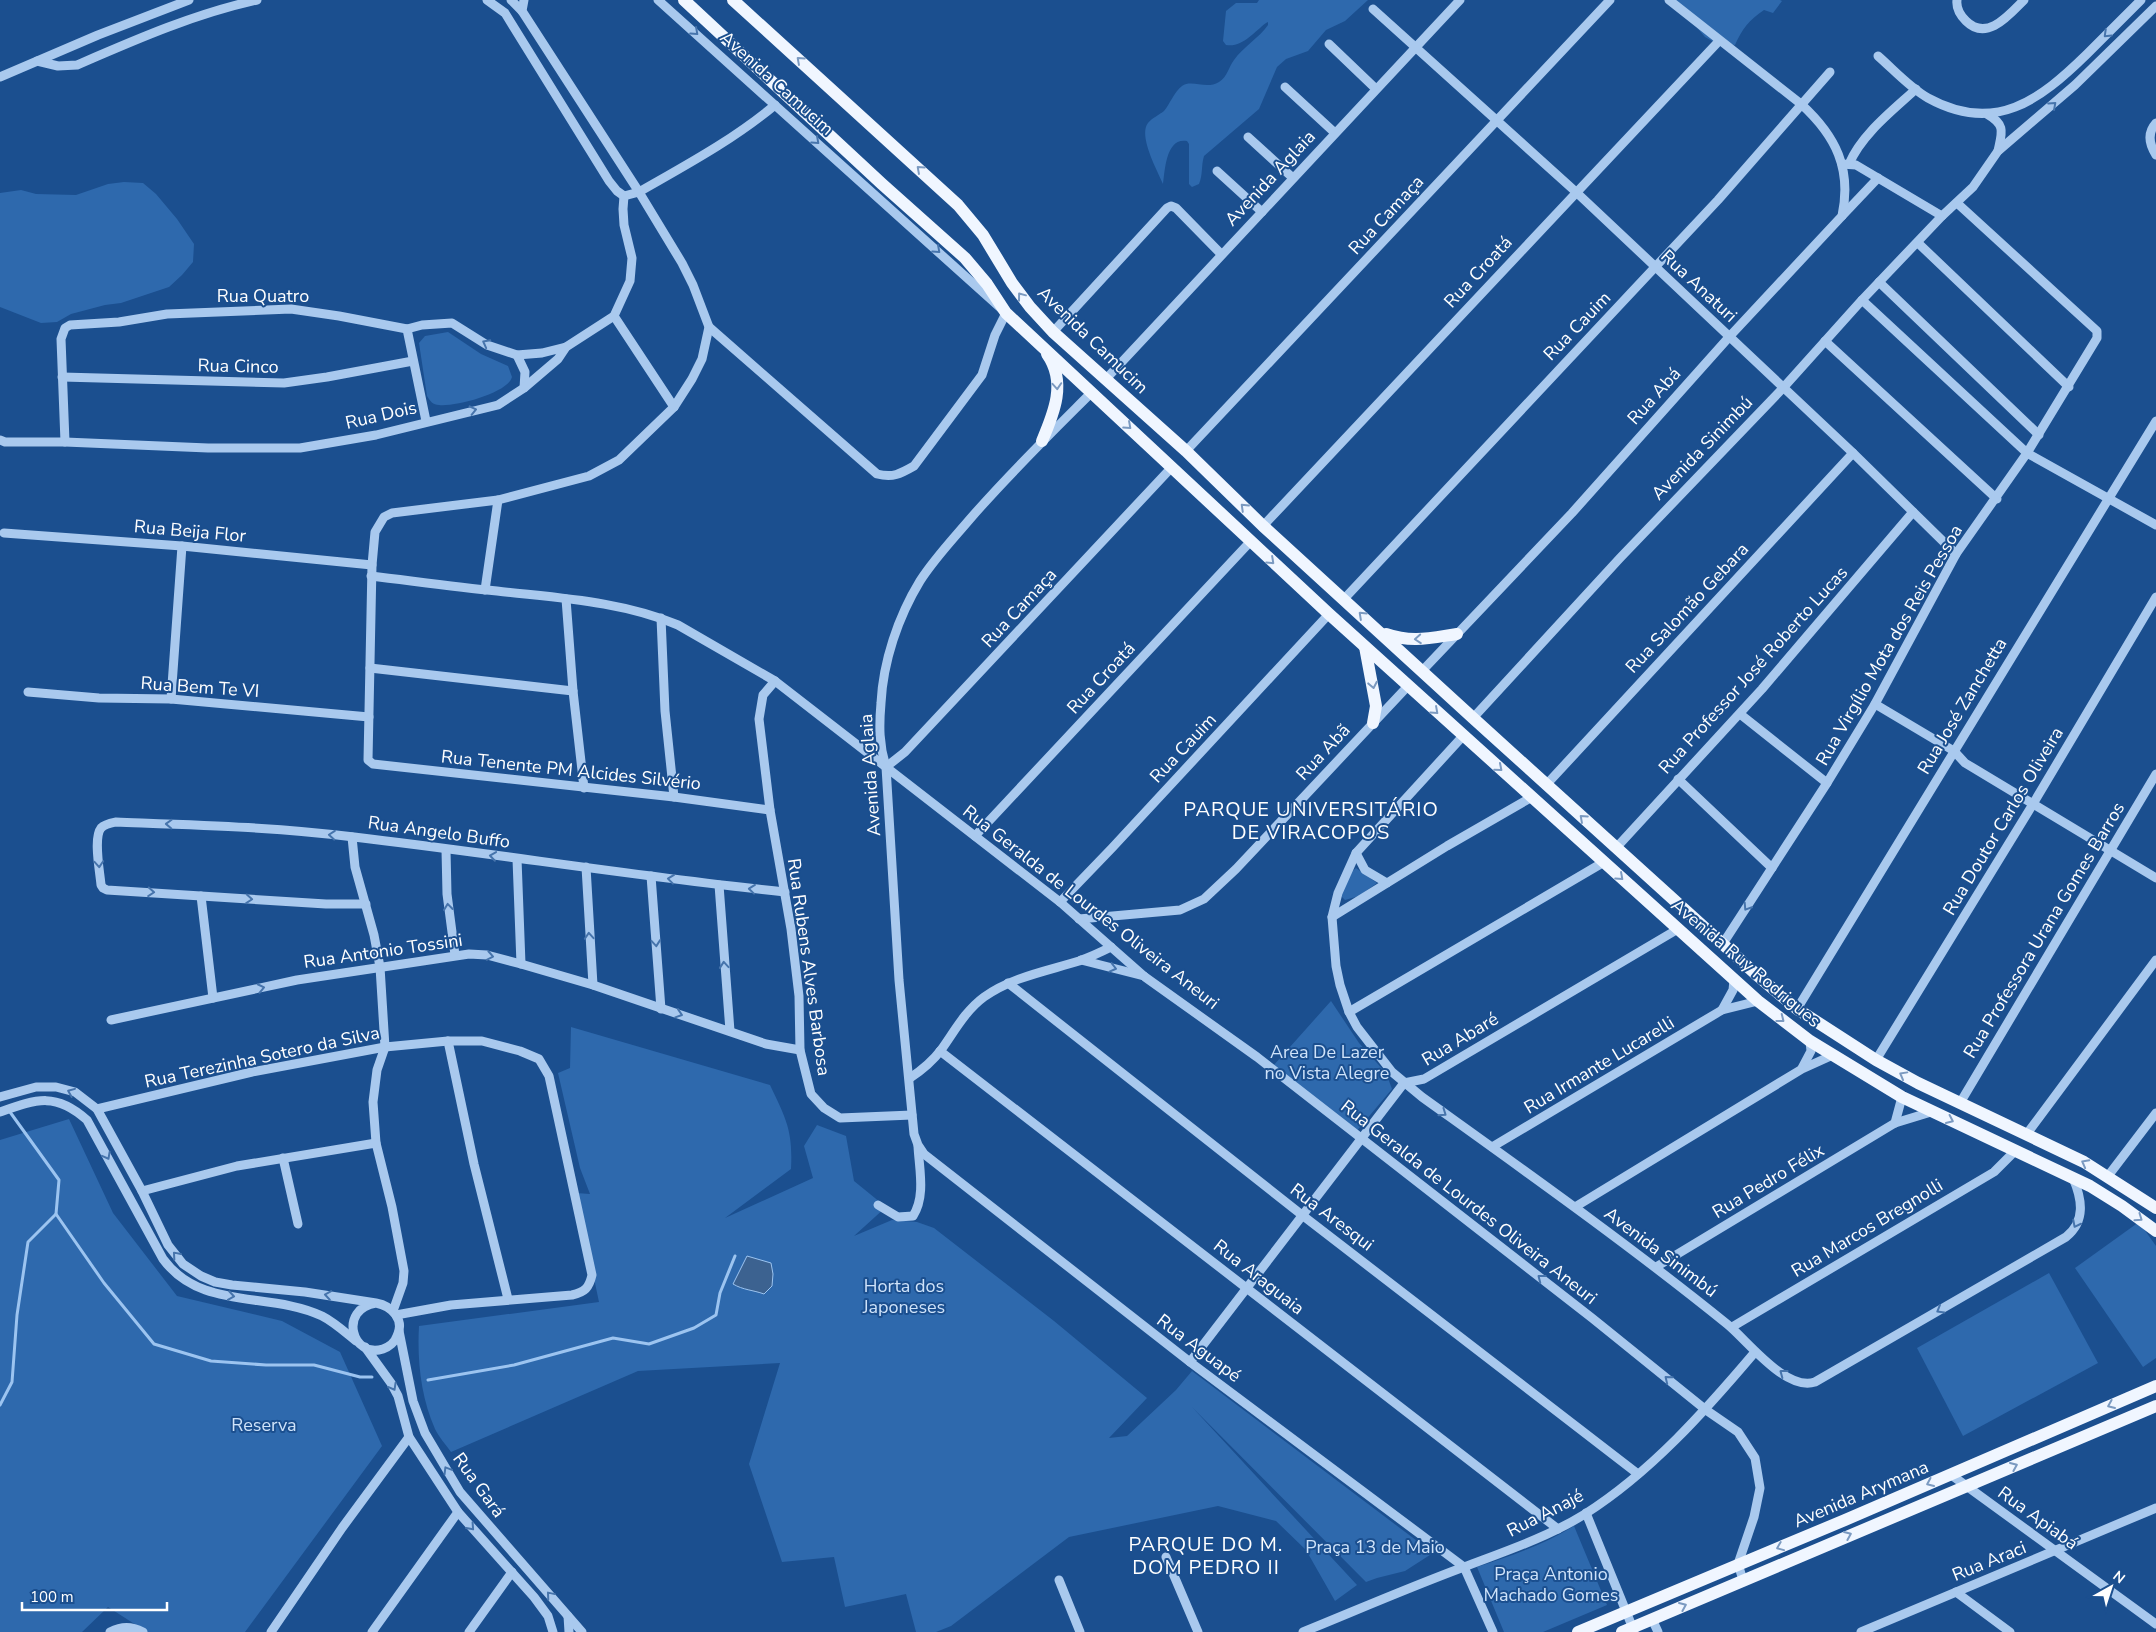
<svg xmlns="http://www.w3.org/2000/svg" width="2156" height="1632" viewBox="0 0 2156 1632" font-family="'Nunito Sans',sans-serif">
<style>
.green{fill:#2e69ad}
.water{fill:#3c6290;stroke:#9cc4f0}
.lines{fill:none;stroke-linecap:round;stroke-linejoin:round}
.stream{stroke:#9cc4f0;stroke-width:3}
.minor{stroke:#a9c9ee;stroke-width:9}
.major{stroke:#f0f6ff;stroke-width:12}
.oneway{stroke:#4674ac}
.oneway2{stroke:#7b9ac1}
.labels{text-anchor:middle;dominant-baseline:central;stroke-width:4;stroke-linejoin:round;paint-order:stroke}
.street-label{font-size:18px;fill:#fff;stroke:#1b4f8f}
.park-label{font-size:18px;fill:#cfe3fa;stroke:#1b4f8f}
.quarter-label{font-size:20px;letter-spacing:1px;fill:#fff;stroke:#1b4f8f}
</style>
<rect width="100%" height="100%" fill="#1b4f8f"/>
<g class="green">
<path d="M 1259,0 L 1368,0 L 1345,21 L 1326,30 L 1308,51 L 1286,59 L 1277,67 L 1259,109 L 1204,156 C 1201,166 1203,175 1199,184 L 1192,187 L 1189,184 L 1189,144 L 1187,141 C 1166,137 1165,170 1163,184 C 1157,170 1138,136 1148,123 C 1152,118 1159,115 1164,111 C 1170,104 1174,92 1182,86 C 1192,79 1206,90 1219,82 C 1228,76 1228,68 1234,60 C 1243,47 1259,38 1268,25 L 1268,22 L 1266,23 C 1254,32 1242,48 1226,45 L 1223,41 L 1226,11 L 1236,3 L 1257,3 Z"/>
<path d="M 1668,0 L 1780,0 L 1782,1 L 1773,13 L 1764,10 C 1749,20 1742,29 1735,45 L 1714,42 L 1705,37 L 1682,10 Z"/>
<polygon points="124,182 143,183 156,194 177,219 194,244 193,262 182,275 169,287 121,303 105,305 71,314 57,322 41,323 0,307 0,193 21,190 36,194 76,195 108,184"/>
<path d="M 448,332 L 481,354 L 508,366 L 512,377 C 508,393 455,407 439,405 C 433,405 430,401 427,396 L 419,343 L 425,336 Z"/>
<polygon points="1356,868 1377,883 1359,896 1345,900 1341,896 1348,875"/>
<polygon points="1331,1001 1359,1043 1386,1073 1392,1089 1355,1133 1273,1066"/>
<path d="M 571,1027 L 770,1085 C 786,1119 793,1130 791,1169 L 725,1218 L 813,1178 L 804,1146 L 817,1125 L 846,1136 L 854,1181 L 886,1207 L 854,1236 L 892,1220 L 917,1222 L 934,1228 L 1054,1321 L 1147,1398 L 1109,1438 L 1127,1436 L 1176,1390 L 1192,1371 L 1433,1553 L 1405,1571 L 1377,1578 L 1366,1582 L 1192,1407 L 1357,1585 L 1335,1601 L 1306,1550 L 1276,1521 L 1218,1506 L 1069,1537 L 951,1626 L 936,1632 L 916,1632 L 906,1594 L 845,1607 L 834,1557 L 782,1562 L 749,1464 L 780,1363 L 638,1371 L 451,1452 C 446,1445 439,1437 435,1429 C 421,1397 417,1361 419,1326 L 599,1302 L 576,1193 L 590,1194 L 580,1168 L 558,1073 L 570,1068 Z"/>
<polygon points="69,1119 113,1213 177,1296 282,1321 340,1352 382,1446 245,1632 147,1632 108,1607 82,1632 0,1632 0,1140"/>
<polygon points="2139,1222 2156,1246 2156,1358 2143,1367 2075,1268"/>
<polygon points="2049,1273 2098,1363 1963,1436 1917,1348"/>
<path d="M 1574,1526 L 1607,1605 L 1543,1632 L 1504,1632 L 1477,1567 C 1510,1556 1544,1545 1574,1526 Z"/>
</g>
<path class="water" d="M 747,1256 L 771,1263 L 773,1274 L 772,1286 L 764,1294 C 753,1290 743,1290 733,1284 Z"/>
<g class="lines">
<g class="stream">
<polyline points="56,1214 104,1283 154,1344 211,1361 266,1365 314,1365 360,1377 372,1377"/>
<polyline points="428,1380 514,1365 613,1338 649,1344 694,1328 716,1315 720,1293 735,1256"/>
<polyline points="0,1405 12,1382 17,1315 28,1242 56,1214 59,1180 10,1112"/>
</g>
<g class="minor">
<polyline points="487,0 505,13 609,181 617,191 624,196"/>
<polyline points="511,0 522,11"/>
<polyline points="524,0 522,11 639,192 682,263 693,285 709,327 702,359 692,379 674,407 619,460 589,476 498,500 392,513 384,517 375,532 372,565 368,760 373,764 674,797 770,810"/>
<path d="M 658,0 L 1006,313 L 995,335 L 982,375 L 914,466 C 900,474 893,478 877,474 L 709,327"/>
<path d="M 1957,0 C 1956,8 1960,15 1966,21 C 1987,42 2009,15 2024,0"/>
<polyline points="1373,9 1576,192 1853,453 1956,554"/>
<polyline points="1329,44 1376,89"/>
<path d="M 1878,56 C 1894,70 1910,88 1928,98 C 1995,135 2040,100 2087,54 C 2105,36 2123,18 2141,0"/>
<path d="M 37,61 L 58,66 L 77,65 C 137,39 194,14 257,0"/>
<polyline points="0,77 98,35 189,0"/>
<polyline points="1285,87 1335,133"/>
<path d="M 1987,114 C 2006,125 2002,132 1998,151"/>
<path d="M 2156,123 C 2147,133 2149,144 2156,155"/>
<polyline points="1248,137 1293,178"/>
<polyline points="1842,164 1856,165 1942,216"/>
<path d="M 1849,164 C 1862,134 1892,111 1916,89"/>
<polyline points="1217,171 1262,212"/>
<path d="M 624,196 L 639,192 C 686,165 733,140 775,105"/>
<polyline points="1842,216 1878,178"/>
<polyline points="1918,243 2069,387"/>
<polyline points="1879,282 2039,435"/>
<polyline points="1862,300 2027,453 2156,525"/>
<polyline points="614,316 674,407"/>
<polyline points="407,329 426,421"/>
<polyline points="1053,332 1167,208 1171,206 1176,208 1221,254"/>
<polyline points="1825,341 1997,499"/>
<polyline points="517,355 525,372 524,388"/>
<polyline points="62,377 284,383 327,377 413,361"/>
<polyline points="1105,380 1460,0"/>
<path d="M 1091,393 C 1050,434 1008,475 970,519 C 953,539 934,559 920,581 C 898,617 883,662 881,703 C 879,726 879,745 886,767 L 899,980 L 914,1134 L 918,1145 L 924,1154 L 1190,1362 L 1464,1567 L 1493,1632"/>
<polyline points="0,440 5,442 65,442 208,448 300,448 376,435 498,405 524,388 558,359 566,347 614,316 630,281 632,258 624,225 623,209 624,196"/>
<polyline points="65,442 61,339 65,328 70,325 119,322 167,314 291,309 339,316 407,329 422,325 452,323 487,345 517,355 542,353 566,347"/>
<polyline points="1186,451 1610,0"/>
<polyline points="1263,526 1719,41"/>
<polyline points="4,533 182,546 372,565"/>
<path d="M 371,576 C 413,581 455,587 497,591 C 557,598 621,601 678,625 L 775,681 L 1060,902 L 1145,977 L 1257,1057 L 1592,1318 L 1706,1410 L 1738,1432 L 1755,1458 L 1760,1488 L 1754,1517 L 1738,1564 L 1743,1580"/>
<polyline points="485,590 498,500"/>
<polyline points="566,599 573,691 584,788"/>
<polyline points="1344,599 1718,200 1830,72"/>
<polyline points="661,618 665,711 674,797"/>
<polyline points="370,668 573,691"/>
<path d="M 1422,671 L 1572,513 L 1730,336 L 1842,216 C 1852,169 1836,136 1801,104 L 1669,0"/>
<polyline points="775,681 763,695 759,719 770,810 791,929 799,996 800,1050 811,1094 824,1108 840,1118 912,1115"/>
<polyline points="28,692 99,698 171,699 369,717"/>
<polyline points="171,699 182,546"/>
<polyline points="1875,704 1954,751 1965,763 2156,878"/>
<polyline points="1740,714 1827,783"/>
<polyline points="1473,718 1620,558 1783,388 1862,300 1942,216 1973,187 1998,151 2075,85 2156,6"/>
<path d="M 1463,736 L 1356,853 L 1338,893 L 1332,917 L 1336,966 L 1340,985 L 1349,1012 L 1357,1027 L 1392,1072 L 1422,1097 C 1525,1171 1628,1244 1727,1324 C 1747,1340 1786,1392 1815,1382 L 2066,1237 C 2086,1221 2082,1199 2073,1178"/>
<polyline points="886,767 905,752 1172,467"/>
<polyline points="1678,779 1772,868"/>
<polyline points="1546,785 1853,453"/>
<polyline points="975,836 1250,542"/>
<polyline points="352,837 355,867 374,935 380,967 385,1047 377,1070 373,1102 376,1143 392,1207 404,1271 403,1283 393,1311"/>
<polyline points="1616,848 1762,689 1913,512"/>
<polyline points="446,850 447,894 455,955"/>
<polyline points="1356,853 1365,870 1387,883"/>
<polyline points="517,859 521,964"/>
<polyline points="586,867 593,985"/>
<polyline points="651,876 661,1009"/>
<polyline points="719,885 730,1031"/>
<polyline points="201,896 213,998"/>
<polyline points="1060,902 1112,848 1329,614"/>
<path d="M 366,904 L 326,904 L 107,890 L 103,888 L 101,885 C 100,872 93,838 101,828 C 105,824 111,823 116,822 C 196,825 275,827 354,837 C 498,854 641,877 785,892"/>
<polyline points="1332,917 1447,846 1532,797"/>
<polyline points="1079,919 1180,910 1204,899 1236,869 1408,686"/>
<polyline points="1722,945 1827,783 1875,704 1956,554 2027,453 2097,338 2097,331 1957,203"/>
<polyline points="1081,960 1144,976"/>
<polyline points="1008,983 1302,1215 1638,1474"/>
<polyline points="1797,1009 2156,421"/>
<polyline points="1722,1010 1733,990 1734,980"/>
<polyline points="1349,1012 1604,862"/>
<polyline points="111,1020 297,980 469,954 487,955 521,964 593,985 766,1044 800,1050"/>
<polyline points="448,1041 474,1164 508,1299"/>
<polyline points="940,1051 1558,1529"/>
<polyline points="1876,1060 2033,804 2156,597"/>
<polyline points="1802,1068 1811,1051 1810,1041"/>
<path d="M 910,1078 C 922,1070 932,1062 941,1050 C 954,1032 965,1011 984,997 C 1012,977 1047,971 1079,961 C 1090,957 1101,952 1111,947"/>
<path d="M 0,1097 L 36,1087 L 56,1087 L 75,1092 L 97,1109 L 142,1191 L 168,1245 L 183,1264 L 201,1276 L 215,1282 L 232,1285 L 305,1292 L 376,1303 C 392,1306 405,1320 397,1336 C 395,1342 389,1347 383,1349 C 352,1359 338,1309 376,1303"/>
<polyline points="1960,1103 2156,774"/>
<path d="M 97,1109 L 252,1072 L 385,1047 L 448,1041 L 482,1041 L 520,1051 L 539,1059 L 549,1076 L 592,1275 C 589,1288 585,1292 572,1295 L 451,1305 L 396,1315"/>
<path d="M 0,1112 C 37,1099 56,1092 87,1120 L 163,1259 C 201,1311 269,1291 322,1316 C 334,1322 346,1333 356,1341"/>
<polyline points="1895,1123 1902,1097"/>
<polyline points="2026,1135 2156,960"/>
<polyline points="1492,1147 1722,1010 1758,1001"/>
<polyline points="283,1158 298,1224"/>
<polyline points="2108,1176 2156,1113"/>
<polyline points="142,1191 237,1166 376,1143"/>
<path d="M 878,1205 L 898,1217 L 913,1216 C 926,1196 919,1168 918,1146"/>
<polyline points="1575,1207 1802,1069 1833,1055"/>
<polyline points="1656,1267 1895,1123 1931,1112"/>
<polyline points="1732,1327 1994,1172 2015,1151"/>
<polyline points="399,1331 413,1401 425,1433 460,1492 582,1632"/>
<polyline points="365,1347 391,1383 398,1396 409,1437 458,1512 534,1597 548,1616 553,1632"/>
<polyline points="1190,1362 1404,1083 1424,1079 1678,929"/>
<polyline points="1950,1474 2156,1624"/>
<polyline points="1586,1513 1634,1631"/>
<polyline points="1166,1557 1198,1632"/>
<polyline points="1059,1580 1080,1632"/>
<polyline points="1956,1592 2010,1632"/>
<polyline points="568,1616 569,1632"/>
<polyline points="1652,1619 1658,1632"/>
<path d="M 110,1632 C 122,1626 131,1626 143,1632"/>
<polyline points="271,1632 342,1528 409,1437"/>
<polyline points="372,1632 458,1512"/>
<polyline points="469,1632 512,1572"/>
<path d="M 1303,1632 C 1357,1610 1410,1587 1464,1567 C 1506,1551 1548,1537 1585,1514 C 1651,1472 1705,1411 1755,1352"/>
<polyline points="1861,1632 2156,1508"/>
</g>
<g class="major">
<polyline points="684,0 882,184 965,258 987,284 1006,313 1329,614 1758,1001 1810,1041 1902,1097 2090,1186 2122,1206 2156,1231"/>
<polyline points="733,0 958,205 983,235 1012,283 1030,307 1053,332 1186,451 1263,526 1473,718 1758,976 1797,1009 1876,1060 1918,1083 2084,1162 2156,1208"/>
<path d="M 1042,441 C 1054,413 1067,382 1047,354"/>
<path d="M 1386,634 C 1412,643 1430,638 1457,634"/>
<polyline points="1365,647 1376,706 1373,723"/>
<polyline points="1578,1632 1845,1520 2156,1386"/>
<polyline points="1622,1632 2156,1406"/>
</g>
</g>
<defs><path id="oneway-chevron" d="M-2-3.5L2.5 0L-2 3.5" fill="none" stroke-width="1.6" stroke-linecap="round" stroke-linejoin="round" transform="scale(1.25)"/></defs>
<g class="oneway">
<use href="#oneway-chevron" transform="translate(695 32) rotate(42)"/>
<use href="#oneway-chevron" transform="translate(2107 34) rotate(136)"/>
<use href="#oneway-chevron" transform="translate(2053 105) rotate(-42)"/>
<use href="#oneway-chevron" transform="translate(816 141) rotate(42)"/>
<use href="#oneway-chevron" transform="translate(937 250) rotate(42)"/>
<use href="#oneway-chevron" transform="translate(486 343) rotate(-152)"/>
<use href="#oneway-chevron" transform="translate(473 410) rotate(-13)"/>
<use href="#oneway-chevron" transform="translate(169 824) rotate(-178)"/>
<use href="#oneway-chevron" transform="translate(332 835) rotate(-175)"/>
<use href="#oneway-chevron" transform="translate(493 856) rotate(-172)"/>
<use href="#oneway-chevron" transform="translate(99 864) rotate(86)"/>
<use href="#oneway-chevron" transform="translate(671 879) rotate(-173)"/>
<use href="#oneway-chevron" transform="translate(752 889) rotate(-174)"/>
<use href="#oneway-chevron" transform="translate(151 892) rotate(4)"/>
<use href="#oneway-chevron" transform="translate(249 899) rotate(4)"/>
<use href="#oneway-chevron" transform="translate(448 907) rotate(-97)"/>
<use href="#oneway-chevron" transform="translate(1747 907) rotate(123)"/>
<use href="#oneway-chevron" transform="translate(589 936) rotate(-94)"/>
<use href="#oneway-chevron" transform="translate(656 943) rotate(85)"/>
<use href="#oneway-chevron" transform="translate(490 956) rotate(11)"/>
<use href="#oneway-chevron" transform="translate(724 965) rotate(-95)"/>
<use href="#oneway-chevron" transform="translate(1113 968) rotate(14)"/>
<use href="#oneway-chevron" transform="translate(261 988) rotate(-12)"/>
<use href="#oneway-chevron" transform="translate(679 1014) rotate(18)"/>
<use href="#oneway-chevron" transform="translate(71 1092) rotate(-158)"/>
<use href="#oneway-chevron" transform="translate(1443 1113) rotate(35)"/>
<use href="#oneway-chevron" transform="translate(107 1156) rotate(62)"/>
<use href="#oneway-chevron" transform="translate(2076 1224) rotate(117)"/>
<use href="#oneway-chevron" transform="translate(176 1255) rotate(-131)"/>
<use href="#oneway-chevron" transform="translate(1541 1278) rotate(-142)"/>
<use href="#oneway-chevron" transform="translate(328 1295) rotate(-171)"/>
<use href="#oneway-chevron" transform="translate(231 1296) rotate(9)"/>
<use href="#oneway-chevron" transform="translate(1940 1310) rotate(150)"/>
<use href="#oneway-chevron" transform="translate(1783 1373) rotate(-143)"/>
<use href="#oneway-chevron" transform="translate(1668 1379) rotate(-141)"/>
<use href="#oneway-chevron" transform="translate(393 1387) rotate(61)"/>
<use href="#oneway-chevron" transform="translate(447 1470) rotate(-121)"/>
<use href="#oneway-chevron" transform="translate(471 1527) rotate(48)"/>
<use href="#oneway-chevron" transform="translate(550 1595) rotate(-130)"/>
</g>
<g class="oneway2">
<use href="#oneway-chevron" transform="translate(800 60) rotate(-138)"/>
<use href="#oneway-chevron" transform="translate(920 169) rotate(-138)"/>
<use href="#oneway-chevron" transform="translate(1021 296) rotate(-127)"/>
<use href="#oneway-chevron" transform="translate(1057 386) rotate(86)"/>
<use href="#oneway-chevron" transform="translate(1128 426) rotate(42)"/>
<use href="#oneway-chevron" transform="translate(1244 507) rotate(-136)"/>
<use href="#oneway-chevron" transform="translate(1271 561) rotate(43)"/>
<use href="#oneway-chevron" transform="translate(1362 615) rotate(-137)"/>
<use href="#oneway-chevron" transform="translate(1418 639) rotate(176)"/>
<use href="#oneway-chevron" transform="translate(1373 685) rotate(79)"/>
<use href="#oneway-chevron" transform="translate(1435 711) rotate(42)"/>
<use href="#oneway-chevron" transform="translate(1499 768) rotate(41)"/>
<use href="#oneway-chevron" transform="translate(1583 818) rotate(-138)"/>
<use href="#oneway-chevron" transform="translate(1620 877) rotate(42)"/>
<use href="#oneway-chevron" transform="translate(1781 1019) rotate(38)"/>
<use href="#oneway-chevron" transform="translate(1903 1075) rotate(-151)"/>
<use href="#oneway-chevron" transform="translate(1950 1120) rotate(25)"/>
<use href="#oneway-chevron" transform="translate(2085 1163) rotate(-152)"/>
<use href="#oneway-chevron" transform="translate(2139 1218) rotate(35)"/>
<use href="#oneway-chevron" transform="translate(2111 1405) rotate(157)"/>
<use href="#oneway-chevron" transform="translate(2014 1466) rotate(-23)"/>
<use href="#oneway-chevron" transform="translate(1930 1483) rotate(156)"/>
<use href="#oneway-chevron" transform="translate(1848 1535) rotate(-23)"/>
<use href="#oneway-chevron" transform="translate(1780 1547) rotate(158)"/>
<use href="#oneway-chevron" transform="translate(1683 1606) rotate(-23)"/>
</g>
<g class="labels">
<g class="street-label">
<text transform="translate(777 83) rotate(42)">Avenida Camucim</text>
<text transform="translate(1270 178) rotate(-47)">Avenida Aglaia</text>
<text transform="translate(1386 215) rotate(-47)">Rua Camaça</text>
<text transform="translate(1478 272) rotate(-47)">Rua Croatá</text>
<text transform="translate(1699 286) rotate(43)">Rua Anaturi</text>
<text x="263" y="296">Rua Quatro</text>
<text transform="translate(1577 326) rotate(-46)">Rua Cauim</text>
<text transform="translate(1093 340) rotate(44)">Avenida Camucim</text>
<text transform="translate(238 366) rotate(1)">Rua Cinco</text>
<text transform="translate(1654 396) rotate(-48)">Rua Abá</text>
<text transform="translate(381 415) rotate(-13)">Rua Dois</text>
<text transform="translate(1702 448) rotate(-46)">Avenida Sinimbú</text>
<text transform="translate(190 531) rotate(5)">Rua Beija Flor</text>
<text transform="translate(1019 608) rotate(-47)">Rua Camaça</text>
<text transform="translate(1687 608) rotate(-47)">Rua Salomão Gebara</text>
<text transform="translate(1889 645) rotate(-60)">Rua Virgílio Mota dos Reis Pessoa</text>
<text transform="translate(1753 670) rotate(-48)">Rua Professor José Roberto Lucas</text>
<text transform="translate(1101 678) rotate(-47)">Rua Croatá</text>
<text transform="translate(200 687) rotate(4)">Rua Bem Te VI</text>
<text transform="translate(1962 706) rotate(-59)">Rua José Zanchetta</text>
<text transform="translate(1183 748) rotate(-47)">Rua Cauim</text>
<text transform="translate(1323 752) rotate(-47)">Rua Abã</text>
<text transform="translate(571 770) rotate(6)">Rua Tenente PM Alcides Silvério</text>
<text transform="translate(870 775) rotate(-94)">Avenida Aglaia</text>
<text transform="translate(2003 821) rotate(-59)">Rua Doutor Carlos Oliveira</text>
<text transform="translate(439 832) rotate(8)">Rua Angelo Buffo</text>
<text transform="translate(1091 907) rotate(38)">Rua Geralda de Lourdes Oliveira Aneuri</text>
<text transform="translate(2044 930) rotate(-59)">Rua Professora Urana Gomes Barros</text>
<text transform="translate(383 951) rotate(-8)">Rua Antonio Tossini</text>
<text transform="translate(1746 963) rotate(40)">Avenida Ruy Rodrigues</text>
<text transform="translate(809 967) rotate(82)">Rua Rubens Alves Barbosa</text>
<text transform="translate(1460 1039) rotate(-31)">Rua Abaré</text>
<text transform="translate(262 1057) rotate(-12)">Rua Terezinha Sotero da Silva</text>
<text transform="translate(1599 1065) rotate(-31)">Rua Irmante Lucarelli</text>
<text transform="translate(1768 1181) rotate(-31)">Rua Pedro Félix</text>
<text transform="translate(1469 1202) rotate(38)">Rua Geralda de Lourdes Oliveira Aneuri</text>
<text transform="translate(1332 1217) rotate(37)">Rua Aresqui</text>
<text transform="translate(1867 1228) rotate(-31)">Rua Marcos Bregnolli</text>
<text transform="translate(1661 1252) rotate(37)">Avenida Sinimbú</text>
<text transform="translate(1259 1277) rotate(38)">Rua Araguaia</text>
<text transform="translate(1199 1348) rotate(37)">Rua Aguapé</text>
<text transform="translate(479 1485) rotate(54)">Rua Gará</text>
<text transform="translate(1861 1494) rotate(-23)">Avenida Arymana</text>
<text transform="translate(1545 1513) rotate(-27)">Rua Anajé</text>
<text transform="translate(2038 1518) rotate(36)">Rua Apiabá</text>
<text transform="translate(1989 1561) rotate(-22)">Rua Araci</text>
</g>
<g class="park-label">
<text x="1327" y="1052">Area De Lazer<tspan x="1327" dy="21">no Vista Alegre</tspan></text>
<text x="904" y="1286">Horta dos<tspan x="904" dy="21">Japoneses</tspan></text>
<text x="264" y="1425">Reserva</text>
<text x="1375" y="1547">Praça 13 de Maio</text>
<text x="1551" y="1574">Praça Antonio<tspan x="1551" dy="21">Machado Gomes</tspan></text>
</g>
<g class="quarter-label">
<text x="1311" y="809">PARQUE UNIVERSITÁRIO<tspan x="1311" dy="23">DE VIRACOPOS</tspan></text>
<text x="1206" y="1544">PARQUE DO M.<tspan x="1206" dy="23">DOM PEDRO II</tspan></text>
</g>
</g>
<g transform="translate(2111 1587) rotate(39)" stroke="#1b4f8f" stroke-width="4" paint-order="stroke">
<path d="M0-4L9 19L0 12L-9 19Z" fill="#ffffff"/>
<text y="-8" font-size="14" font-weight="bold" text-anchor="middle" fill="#ffffff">N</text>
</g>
<path d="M22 1602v8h145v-8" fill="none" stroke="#ffffff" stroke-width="2.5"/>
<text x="30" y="1602" font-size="15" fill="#ffffff" stroke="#1b4f8f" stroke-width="4" paint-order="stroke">100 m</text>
</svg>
